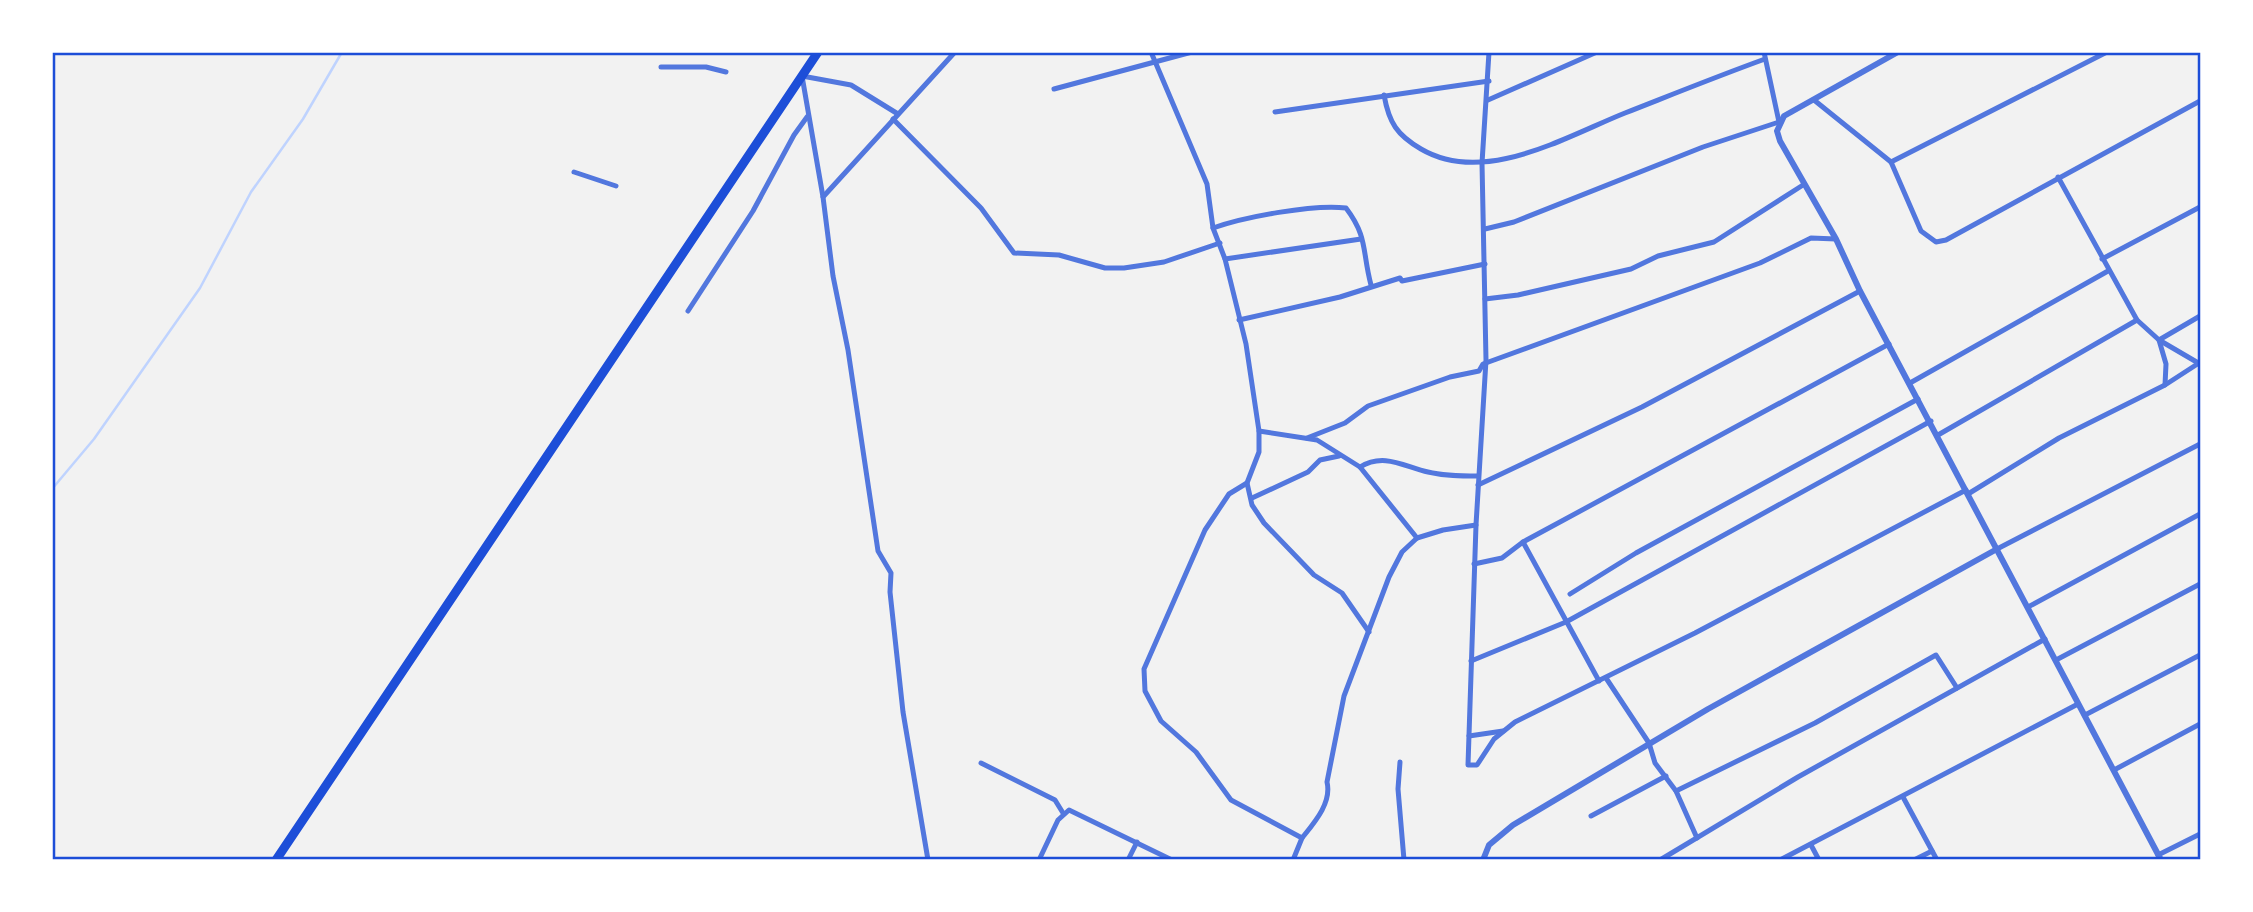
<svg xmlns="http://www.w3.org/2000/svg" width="2253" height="912" viewBox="0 0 2253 912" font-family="'Source Serif 4',serif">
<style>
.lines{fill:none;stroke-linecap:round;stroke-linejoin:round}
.stream{stroke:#bfd3fe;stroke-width:2.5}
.minor{stroke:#5277de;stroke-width:5}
.tertiary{stroke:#5277de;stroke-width:6}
.trunk{stroke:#1d4ed8;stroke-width:9}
.neatline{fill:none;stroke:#1d4ed8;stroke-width:2.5}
</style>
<rect width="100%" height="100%" fill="#f2f2f2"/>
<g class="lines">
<polyline class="stream" points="52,489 94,439 200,288 251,192 303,119 342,52"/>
<g class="minor">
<path d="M 1151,52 L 1207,184 L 1213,228 L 1225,259 L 1246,344 L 1259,431 L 1259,452 L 1247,483 L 1229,494 L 1205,530 L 1144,669 L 1145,691 L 1161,721 L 1196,752 L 1231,800 L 1302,838 C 1314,823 1332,803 1327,782 L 1344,696 L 1389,577 L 1402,552 L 1417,538 L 1443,530 L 1476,525"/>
<polyline points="1489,52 1482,163 1486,360 1476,525 1468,765 1477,765 1494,739 1515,722 1695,633 1966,490"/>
<polyline points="661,67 706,67 726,72"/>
<polyline points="1054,89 1192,52"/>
<path d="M 1384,95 C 1389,123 1397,135 1421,149 C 1484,186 1565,137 1625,113 C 1671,95 1718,76 1765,59"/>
<polyline points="1488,100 1597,52"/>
<polyline points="1814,100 1891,162 2107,52"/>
<polyline points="1275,112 1489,81"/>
<polyline points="898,114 851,85 802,76 823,197 833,276 848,350 878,551 891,573 890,592 903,712 928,860"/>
<polyline points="893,119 981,208 1014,253 1059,255 1105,268 1124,268 1164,262 1220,243"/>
<polyline points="1891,162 1921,231 1936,242 1946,240 2200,101"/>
<polyline points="574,172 616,186"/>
<polyline points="2058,177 2137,320 2159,340 2200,364"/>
<polyline points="823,197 955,52"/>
<path d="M 1213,228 C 1244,217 1313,204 1346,208 C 1368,237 1362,251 1371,285"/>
<polyline points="1485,229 1514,222 1703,147 1779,122 1764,52"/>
<polyline points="1225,259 1361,239"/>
<polyline points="2102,259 2200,207"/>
<polyline points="1485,299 1518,295 1631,269 1658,256 1714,242 1803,185"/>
<polyline points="688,311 753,211 794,135 807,117"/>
<polyline points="1239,320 1340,297 1400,278 1402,281 1485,264"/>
<polyline points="1910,383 2108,271"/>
<polyline points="2165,385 2166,364 2159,340 2200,316"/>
<polyline points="1259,431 1317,440 1360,467 1417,538"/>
<polyline points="1938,435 2137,320"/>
<polyline points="1307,438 1345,423 1368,406 1450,377 1479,371 1483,364 1760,263 1811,238 1836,239"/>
<path d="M 1360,467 C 1384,452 1405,467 1428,472 C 1445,476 1461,476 1478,476"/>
<polyline points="1247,483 1252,505 1264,523 1314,575 1342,593 1369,632"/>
<polyline points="1478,485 1642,407 1860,291"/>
<polyline points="1968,494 2059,438 2165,385 2199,363"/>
<polyline points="1252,498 1308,472 1320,460 1339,456"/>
<polyline points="1523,542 1599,681"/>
<polyline points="1997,549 2200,444"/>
<polyline points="1474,564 1502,558 1523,542 1889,344"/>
<polyline points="1570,594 1636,553 1918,399"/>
<polyline points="2028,607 2200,514"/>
<polyline points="2056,660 2200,584"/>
<polyline points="1471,661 1566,622 1931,421"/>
<polyline points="1606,678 1649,743 1655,763 1676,791 1697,838"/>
<polyline points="2085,715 2200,655"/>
<polyline points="1469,736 1503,731"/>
<polyline points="1400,762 1398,789 1404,860"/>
<polyline points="981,763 1055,800 1063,813"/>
<polyline points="2114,770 2200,724"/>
<polyline points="1676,791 1815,723 1936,655 1957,688"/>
<polyline points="1903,797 1937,860"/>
<polyline points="1591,816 1666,776"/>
<polyline points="1811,845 1819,860"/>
<polyline points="2158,855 2200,834"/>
<polyline points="1039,860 1058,820 1069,810 1172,860"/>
<polyline points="1128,860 1137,842"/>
<polyline points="1293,860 1302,838"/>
<polyline points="1660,860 1798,777 2045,639"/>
<polyline points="1780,860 2078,704"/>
<polyline points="1914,860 1932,851"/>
</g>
<g class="tertiary">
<polyline points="1898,52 1784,116 1777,131 1780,141 1836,239 1860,291 2161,860"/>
<polyline points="1483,860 1489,845 1513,825 1708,709 1997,549"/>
</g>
<polyline class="trunk" points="276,860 818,52"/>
</g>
<rect width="2253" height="912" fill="none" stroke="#ffffff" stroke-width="108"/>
<rect x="54" y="54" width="2145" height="804" class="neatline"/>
</svg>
